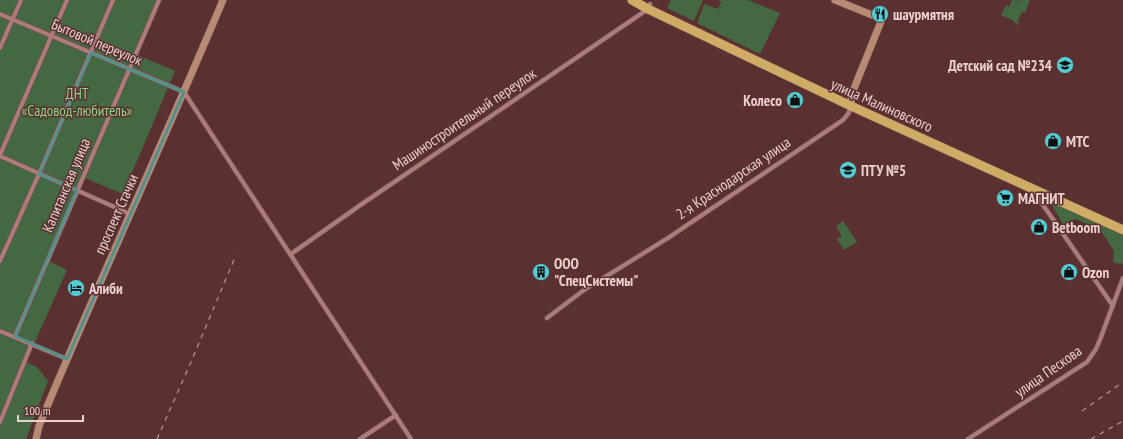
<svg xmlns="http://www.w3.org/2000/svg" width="1123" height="439" viewBox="0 0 1123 439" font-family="'PT Sans Narrow',sans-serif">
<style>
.green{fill:#446841}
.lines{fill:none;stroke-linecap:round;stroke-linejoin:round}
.street-casing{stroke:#724f4e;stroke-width:5.5}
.secondary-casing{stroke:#724f4e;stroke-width:8}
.highway-casing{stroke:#724f4e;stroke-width:10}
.street{stroke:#ad7c7a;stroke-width:4}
.secondary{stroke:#b88a74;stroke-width:7}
.highway{stroke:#d0ab65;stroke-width:9}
.rail{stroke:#a58482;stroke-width:1.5;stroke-dasharray:5 5;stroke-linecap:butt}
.marked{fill:none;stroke:#51918b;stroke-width:3;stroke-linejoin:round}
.labels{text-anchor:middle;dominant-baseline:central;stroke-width:3;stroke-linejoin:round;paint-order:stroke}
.poi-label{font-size:15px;font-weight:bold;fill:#ead0ce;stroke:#5a3130;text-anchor:start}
.street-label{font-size:15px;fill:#ead0ce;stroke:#5a3130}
.park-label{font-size:15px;fill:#90d38a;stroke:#5a3130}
</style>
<rect width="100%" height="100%" fill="#5a3130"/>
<g class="green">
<polygon points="0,0 162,0 138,55 175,71 123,194 85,178 49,261 67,270 26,362 37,367 48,381 26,439 0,439"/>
<polygon points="671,0 703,0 694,21 667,8"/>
<polygon points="720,0 748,0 780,13 760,54 697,23 704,4 718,9 721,2"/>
<polygon points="1012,0 1016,0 1023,3 1018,0 1030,0 1025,13 1022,12 1017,22 1020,24 1019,25 1015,23 1014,21 1001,15 1006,5 1009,7"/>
<polygon points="1050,202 1054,202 1123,235 1123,263 1120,264 1113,262 1114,251 1101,231 1099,234 1094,234 1085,223 1076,219 1063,224"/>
<polygon points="843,221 857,242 844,250 837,239 842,236 836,226"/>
</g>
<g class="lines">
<g class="street-casing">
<g id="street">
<polyline points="0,14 184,92 411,439"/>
<polyline points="0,48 21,0"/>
<polyline points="0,155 67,0"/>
<polyline points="0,156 130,214"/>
<polyline points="1033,191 1050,215 1113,306"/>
<polyline points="291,254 359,206 648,9 650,4"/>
<polyline points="0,261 39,174 113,0"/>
<polyline points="547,318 584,290 668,238 843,120 848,114 851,107"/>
<polyline points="0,331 67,359"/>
<polyline points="15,336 159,0"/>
<polyline points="0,422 32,343"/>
<polyline points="360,439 396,415"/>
<polyline points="968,439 1087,362 1096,349 1101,337 1123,278"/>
</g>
</g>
<g class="secondary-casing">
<g id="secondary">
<polyline points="835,0 882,19 851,96 851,106"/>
<path d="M 36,439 L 39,426 C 98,283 163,143 223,0"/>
</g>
</g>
<g class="highway-casing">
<polyline id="highway" points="632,0 648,9 851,106 1123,230"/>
</g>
<use href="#street" class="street"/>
<use href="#secondary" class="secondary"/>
<use href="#highway" class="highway"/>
<g class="rail">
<polyline points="1082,411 1123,382"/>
<polyline points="157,439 191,362 236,255"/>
<polyline points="1091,439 1123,421"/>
</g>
</g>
<path class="marked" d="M 91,53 L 184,92 L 67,359 L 15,336 L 77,190 L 39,174 Z"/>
<defs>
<g id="restaurant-disc" transform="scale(0.9)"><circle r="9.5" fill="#52ccd5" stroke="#5a3130"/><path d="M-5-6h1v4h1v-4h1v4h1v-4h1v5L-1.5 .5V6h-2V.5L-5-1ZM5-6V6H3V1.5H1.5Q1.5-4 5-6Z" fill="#111"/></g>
<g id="school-disc" transform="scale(0.9)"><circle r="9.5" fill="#52ccd5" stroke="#5a3130"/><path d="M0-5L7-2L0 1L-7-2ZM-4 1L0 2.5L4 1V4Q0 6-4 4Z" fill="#111"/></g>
<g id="shop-disc" transform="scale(0.9)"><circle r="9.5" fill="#52ccd5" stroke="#5a3130"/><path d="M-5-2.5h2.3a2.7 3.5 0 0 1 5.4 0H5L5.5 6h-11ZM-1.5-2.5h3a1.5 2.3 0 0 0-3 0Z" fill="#111"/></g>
<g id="university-disc" transform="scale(0.9)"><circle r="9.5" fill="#52ccd5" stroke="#5a3130"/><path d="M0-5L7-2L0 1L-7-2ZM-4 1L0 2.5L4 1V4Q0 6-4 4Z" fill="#111"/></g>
<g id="supermarket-disc" transform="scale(0.9)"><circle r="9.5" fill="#52ccd5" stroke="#5a3130"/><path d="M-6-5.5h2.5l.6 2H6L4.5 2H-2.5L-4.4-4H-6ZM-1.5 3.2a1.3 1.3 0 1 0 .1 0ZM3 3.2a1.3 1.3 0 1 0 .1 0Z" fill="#111"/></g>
<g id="building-disc" transform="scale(0.9)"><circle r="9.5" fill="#52ccd5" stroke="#5a3130"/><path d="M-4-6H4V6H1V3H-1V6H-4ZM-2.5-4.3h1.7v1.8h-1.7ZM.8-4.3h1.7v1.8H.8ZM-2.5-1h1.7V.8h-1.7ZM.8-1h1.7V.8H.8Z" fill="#111"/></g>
<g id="hotel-disc" transform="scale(0.9)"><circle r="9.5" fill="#52ccd5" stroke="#5a3130"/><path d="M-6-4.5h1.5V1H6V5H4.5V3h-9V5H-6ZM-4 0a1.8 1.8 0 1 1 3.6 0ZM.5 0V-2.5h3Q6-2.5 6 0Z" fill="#111"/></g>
</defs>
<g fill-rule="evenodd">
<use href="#restaurant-disc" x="880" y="14"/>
<use href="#school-disc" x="1065" y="65"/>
<use href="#shop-disc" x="795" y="100"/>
<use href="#shop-disc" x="1053" y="141"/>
<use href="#university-disc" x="848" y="170"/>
<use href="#supermarket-disc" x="1005" y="198"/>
<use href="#shop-disc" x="1039" y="227"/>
<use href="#building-disc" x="541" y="272"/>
<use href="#shop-disc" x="1069" y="272"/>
<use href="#hotel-disc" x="76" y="288"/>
</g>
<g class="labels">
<g class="poi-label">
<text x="893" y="14">шаурмятня</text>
<text x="1052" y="65" text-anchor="end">Детский сад №234</text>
<text x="782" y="100" text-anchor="end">Колесо</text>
<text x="1066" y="141">МТС</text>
<text x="861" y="170">ПТУ №5</text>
<text x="1018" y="198">МАГНИТ</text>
<text x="1052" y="227">Betboom</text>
<text x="554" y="263">ООО<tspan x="554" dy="17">"СпецСистемы"</tspan></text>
<text x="1082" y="272">Ozon</text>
<text x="89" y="288">Алиби</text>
</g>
<g class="street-label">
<text transform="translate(97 42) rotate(23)">Бытовой переулок</text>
<text transform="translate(882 105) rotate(24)">улица Малиновского</text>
<text transform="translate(464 119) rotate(-34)">Машиностроительный переулок</text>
<text transform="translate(733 178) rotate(-34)">2-я Краснодарская улица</text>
<text transform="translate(66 185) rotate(-67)">Капитанская улица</text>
<text transform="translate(116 214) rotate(-66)">проспект Стачки</text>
<text transform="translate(1048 371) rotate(-35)">улица Пескова</text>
</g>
<g class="park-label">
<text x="77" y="93">ДНТ<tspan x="77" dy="17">«Садовод-любитель»</tspan></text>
</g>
</g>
<path d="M18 415v6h65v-6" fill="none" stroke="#ead0ce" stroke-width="2"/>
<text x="24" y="415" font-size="12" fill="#ead0ce" stroke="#5a3130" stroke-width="3" paint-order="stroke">100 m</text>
</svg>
